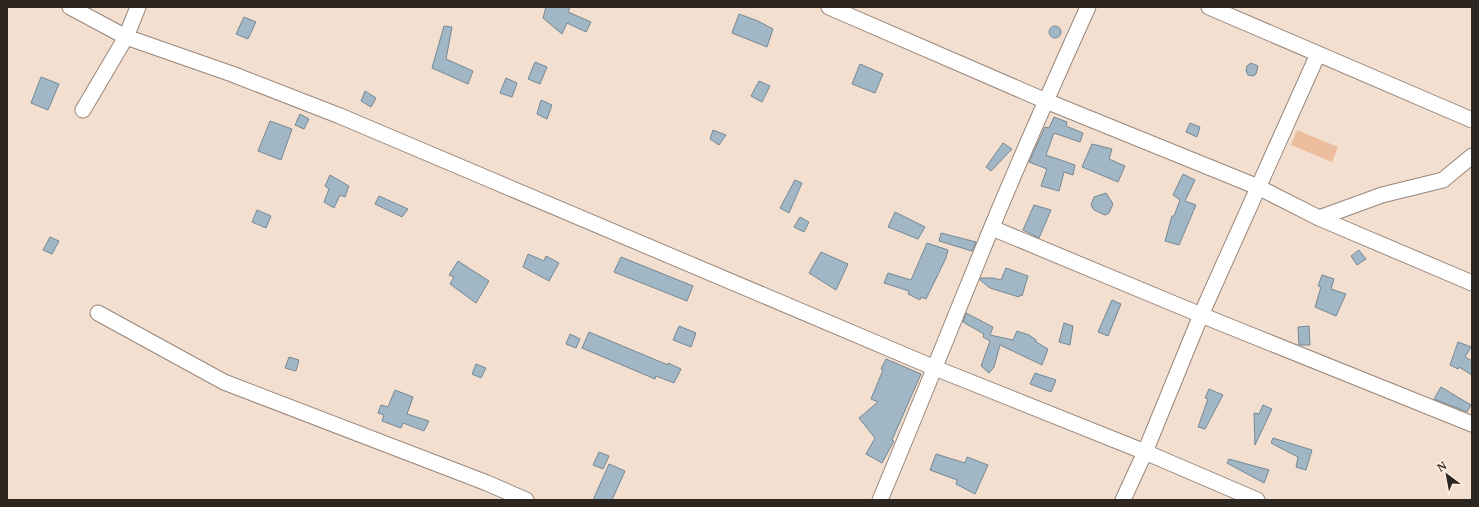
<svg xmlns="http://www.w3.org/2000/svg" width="1479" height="507" viewBox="0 0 1479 507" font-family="'Noto Serif',serif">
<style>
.green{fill:#ecbe9f}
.building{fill:#a2b7c5;stroke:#748894}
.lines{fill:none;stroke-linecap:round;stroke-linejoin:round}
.minor-casing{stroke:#998679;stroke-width:17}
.minor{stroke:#fff;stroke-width:15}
</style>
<rect width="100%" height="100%" fill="#f3dfd0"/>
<polygon class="green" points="1297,130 1338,147 1332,162 1291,145"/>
<g class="building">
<polygon points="546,7 570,7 568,12 591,22 586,32 567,23 562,34 543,18"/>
<polygon points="739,14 758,21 773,29 767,47 732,33"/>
<polygon points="244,17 256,22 248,39 236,34"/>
<circle cx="1055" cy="32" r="6"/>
<polygon points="444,26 452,27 446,59 473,71 468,84 432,68"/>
<polygon points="535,62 547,67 540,84 528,79"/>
<polygon points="1251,63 1258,66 1256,74 1253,76 1248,75 1246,71 1247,66"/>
<polygon points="860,64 883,74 875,93 852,84"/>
<polygon points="41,77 59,84 48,110 31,103"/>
<polygon points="506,78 517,83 512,97 500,93"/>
<polygon points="759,81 770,86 762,102 751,96"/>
<polygon points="365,91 376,98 371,107 361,101"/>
<polygon points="541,100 552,105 547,119 537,114"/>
<polygon points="300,114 309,119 304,129 295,125"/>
<polygon points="1054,117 1067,122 1066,126 1083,133 1080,142 1054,133 1046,155 1075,165 1073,175 1064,172 1059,191 1041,186 1047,169 1029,162 1045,127 1049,128"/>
<polygon points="270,121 292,129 281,160 258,151"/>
<polygon points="1190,123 1200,127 1197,137 1186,132"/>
<polygon points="713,130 726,135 719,145 710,139"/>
<polygon points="1003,143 1012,149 991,171 986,167"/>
<polygon points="1092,144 1112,149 1109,159 1125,166 1118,182 1082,167"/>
<polygon points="1183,174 1195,180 1185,201 1196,205 1179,245 1165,241 1172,216 1174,216 1180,200 1173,195"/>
<polygon points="330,175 349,186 345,197 340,195 334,208 324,202 329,189 325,186"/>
<polygon points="795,180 802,183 789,213 780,208"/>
<polygon points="1106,193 1113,204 1109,213 1105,215 1094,210 1091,205 1094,197"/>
<polygon points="379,196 408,209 402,217 375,204"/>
<polygon points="1034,205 1051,210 1039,238 1023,230"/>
<polygon points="257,210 271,216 266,228 252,222"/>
<polygon points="895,212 925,227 918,239 888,227"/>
<polygon points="800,217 809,222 804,232 794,227"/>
<polygon points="941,233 976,242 972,251 939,241"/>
<polygon points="50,237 59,241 52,254 43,250"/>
<polygon points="927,243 948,250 946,258 926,299 921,297 920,300 908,294 909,291 884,283 888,273 911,280"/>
<polygon points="1359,250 1366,259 1357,265 1351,256"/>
<polygon points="821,252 848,264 836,290 809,273"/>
<polygon points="528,254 544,261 546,256 559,263 549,281 523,267"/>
<polygon points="621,257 693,286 687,301 614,272"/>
<polygon points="458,261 489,281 476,303 450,284 454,277 449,275"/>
<polygon points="1006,268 1028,276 1022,296 1020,295 1019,297 990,288 980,280 981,278 993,278 1001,280"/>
<polygon points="1322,275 1334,279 1331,289 1346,294 1336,316 1315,307 1321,287 1318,286"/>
<polygon points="1112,300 1121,304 1108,336 1098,332"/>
<polygon points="966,313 993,327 990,335 1013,340 1017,331 1029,335 1036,340 1036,342 1048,349 1042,365 1000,345 994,367 989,373 981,366 990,341 983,337 984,334 963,322"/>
<polygon points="1064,323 1073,326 1070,345 1059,342"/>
<polygon points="679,326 696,333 691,347 673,340"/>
<polygon points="1309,326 1310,345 1299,345 1298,327"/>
<polygon points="589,332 668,365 668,363 681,369 674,383 656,376 655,379 582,348"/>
<polygon points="570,334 580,339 576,348 566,344"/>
<polygon points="1458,342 1471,347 1465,357 1472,361 1472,375 1459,367 1458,369 1450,365"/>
<polygon points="289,357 299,360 296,371 285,368"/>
<polygon points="886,359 921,374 892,440 894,441 882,463 866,454 875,438 859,418 878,402 871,399 883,370 881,369"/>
<polygon points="476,364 486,368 481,378 472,374"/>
<polygon points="1035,373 1056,380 1051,392 1030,384"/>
<polygon points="1441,387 1471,405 1467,412 1434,399"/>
<polygon points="1209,389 1223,395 1205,429 1198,427 1208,399 1205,398"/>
<polygon points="395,390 413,397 407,414 429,421 424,431 403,423 401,428 382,421 384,415 378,413 381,405 388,407"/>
<polygon points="1263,405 1272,409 1255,445 1254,413 1259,414"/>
<polygon points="1273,438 1312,450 1306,470 1296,467 1298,457 1271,443"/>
<polygon points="599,452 609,456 603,469 593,465"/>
<polygon points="936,454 965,463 967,457 988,465 975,494 956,484 957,480 930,470"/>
<polygon points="1229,459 1269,470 1264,483 1227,463"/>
<polygon points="609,464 625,471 612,500 593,500"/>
</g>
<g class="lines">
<g class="minor-casing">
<g id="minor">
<polyline points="70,7 126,37 232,74 340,116 935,368 1145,452 1257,500"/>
<polyline points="829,7 1046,101 1258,187 1319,218 1472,283"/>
<polyline points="1209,7 1472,120"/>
<polyline points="83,110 126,37 138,7"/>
<polyline points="1319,218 1382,195 1443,180 1472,156"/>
<polyline points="992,228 1201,315 1472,424"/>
<polyline points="98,313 224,382 487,483 526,500"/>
<path d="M 880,500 C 918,410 954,319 991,229 C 1022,154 1055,80 1088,7"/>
<polyline points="1123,500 1145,452 1201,315 1318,54"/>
</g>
</g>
<use href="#minor" class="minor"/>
</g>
<rect width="1479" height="507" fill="none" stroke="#2d2620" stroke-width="16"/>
<g transform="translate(1447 475) rotate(328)" stroke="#feede1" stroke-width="3" paint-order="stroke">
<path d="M0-3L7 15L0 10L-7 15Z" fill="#2d2620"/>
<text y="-6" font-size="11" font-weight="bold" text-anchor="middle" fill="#2d2620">N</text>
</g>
</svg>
